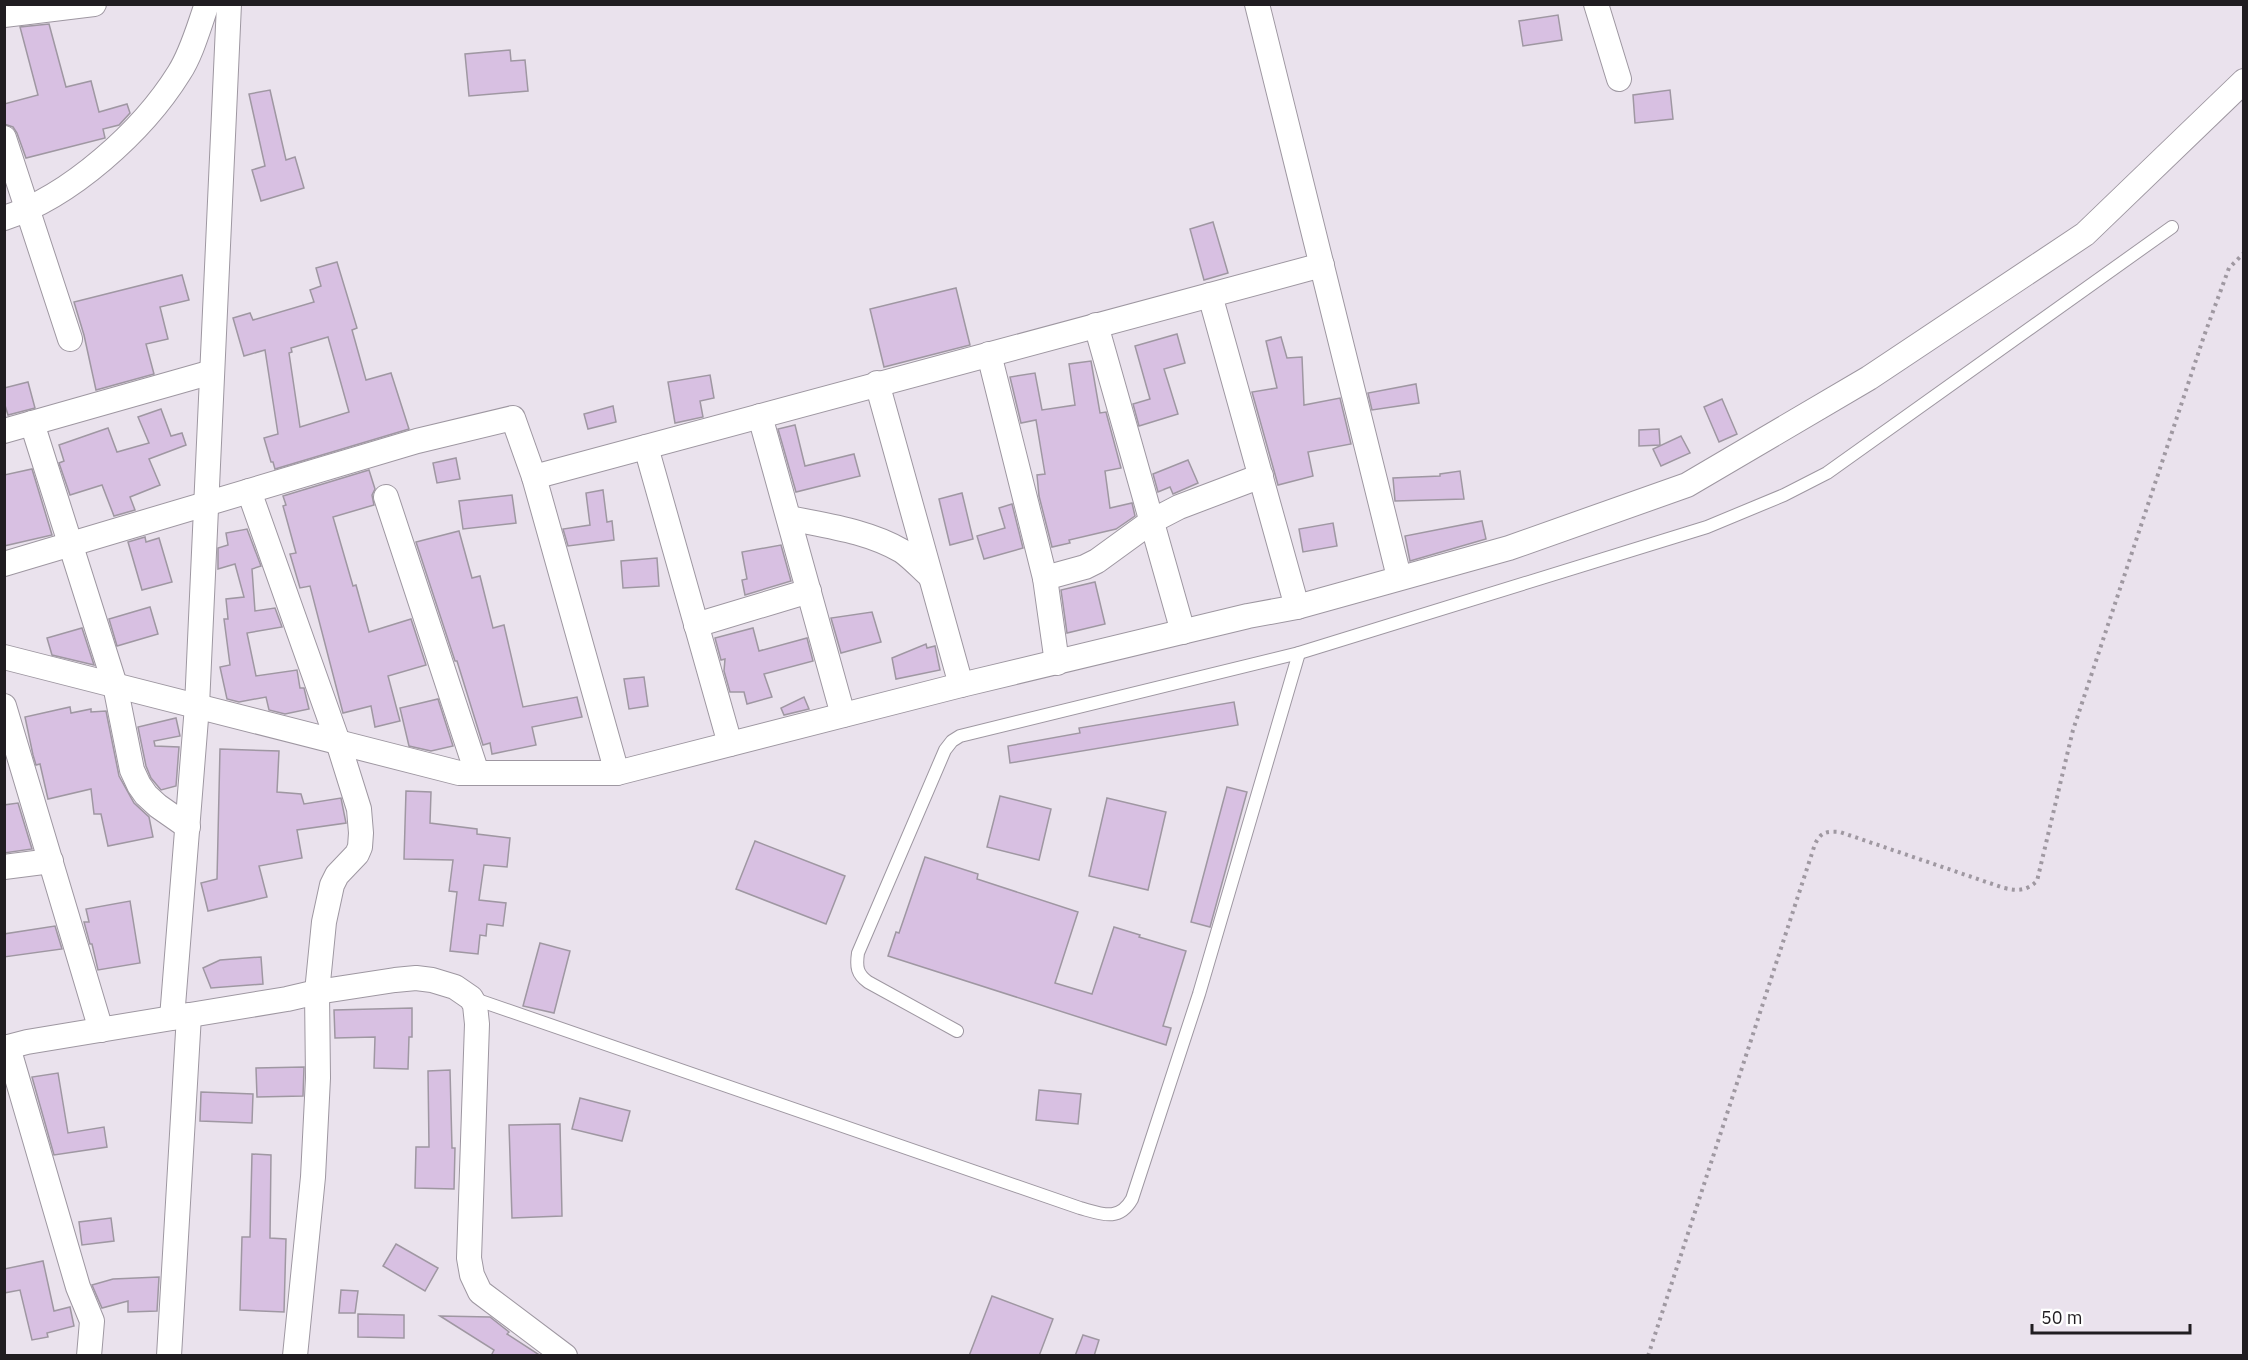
<svg xmlns="http://www.w3.org/2000/svg" width="2248" height="1360" viewBox="0 0 2248 1360" font-family="'IBM Plex Sans',sans-serif">
<style>
.building{fill:#d8c0e2;stroke:#9f97a2;stroke-width:1.5;fill-rule:evenodd}
.lines{fill:none;stroke-linecap:round;stroke-linejoin:round}
.service-casing{stroke:#9e97a1;stroke-width:14}
.minor-casing{stroke:#9e97a1;stroke-width:26}
.path{stroke:#9f98a1;stroke-width:4;stroke-dasharray:3 4.5;stroke-linecap:butt}
.service{stroke:#fff;stroke-width:12}
.minor{stroke:#fff;stroke-width:24}
</style>
<rect width="100%" height="100%" fill="#eae2ed"/>
<g class="building">
<polygon points="1558,15 1562,40 1523,46 1519,21"/>
<polygon points="49,24 66,87 91,81 99,112 127,104 130,113 119,125 103,129 105,138 26,158 17,133 13,127 4,124 4,104 38,95 20,27"/>
<polygon points="510,50 511,61 525,60 528,91 469,96 465,54"/>
<polygon points="270,90 286,160 295,157 304,188 261,201 252,170 265,166 249,94"/>
<polygon points="1670,90 1673,119 1635,123 1633,95"/>
<polygon points="1213,222 1228,273 1204,280 1190,229"/>
<path d="M 337,262 L 357,328 L 352,330 L 366,380 L 391,373 L 409,429 L 275,469 L 273,462 L 271,462 L 264,438 L 278,434 L 265,350 L 244,356 L 233,318 L 250,313 L 253,320 L 314,302 L 310,290 L 321,286 L 316,268 ZM 328,337 L 349,412 L 300,427 L 289,353 L 292,352 L 291,348 Z"/>
<polygon points="182,275 189,300 160,307 168,339 146,344 154,374 96,390 84,335 74,302"/>
<polygon points="956,288 970,345 884,367 870,309"/>
<polygon points="1177,334 1185,363 1164,369 1178,414 1139,426 1133,404 1150,399 1135,346"/>
<polygon points="1281,337 1287,358 1302,357 1304,405 1340,398 1351,444 1308,452 1313,476 1278,485 1252,392 1277,388 1266,341"/>
<polygon points="1091,361 1100,413 1106,412 1121,468 1105,471 1110,508 1132,503 1135,516 1116,529 1069,540 1070,543 1052,547 1039,496 1037,475 1045,474 1036,420 1021,423 1010,377 1035,373 1042,410 1075,405 1069,364"/>
<polygon points="710,375 714,398 700,401 703,417 675,423 668,382"/>
<polygon points="28,382 35,408 8,415 4,402 4,388"/>
<polygon points="1416,384 1419,403 1372,410 1368,393"/>
<polygon points="1722,399 1737,434 1719,442 1704,407"/>
<polygon points="613,406 616,422 588,429 584,414"/>
<polygon points="161,409 171,436 182,433 186,445 149,459 160,485 130,497 135,510 114,516 102,485 70,495 59,463 64,461 59,445 108,428 117,452 149,443 138,417"/>
<polygon points="795,425 805,466 854,454 860,476 796,492 778,429"/>
<polygon points="1659,429 1660,445 1639,446 1639,430"/>
<polygon points="1681,436 1690,453 1661,466 1653,449"/>
<polygon points="456,458 460,479 437,483 433,463"/>
<polygon points="1188,460 1198,483 1173,494 1170,487 1158,492 1153,474"/>
<polygon points="32,469 52,535 4,546 4,475"/>
<polygon points="369,470 375,489 372,495 374,505 333,517 353,586 356,585 369,632 411,619 426,665 388,676 400,721 375,727 371,706 343,713 310,586 300,588 290,554 296,553 283,506 286,505 283,496"/>
<polygon points="1460,471 1464,499 1395,501 1393,478 1440,476 1440,474"/>
<polygon points="603,490 607,522 612,521 614,540 568,546 563,529 590,525 586,493"/>
<polygon points="962,493 973,539 950,545 939,499"/>
<polygon points="512,495 516,523 463,529 459,501"/>
<polygon points="1012,504 1023,548 984,559 977,536 1005,528 999,508"/>
<polygon points="1482,521 1486,539 1410,561 1405,536"/>
<polygon points="1333,523 1337,546 1303,552 1299,529"/>
<polygon points="247,529 261,566 252,569 255,611 275,608 282,627 247,633 256,676 297,670 300,688 304,688 309,709 285,714 269,710 266,697 239,702 227,699 220,667 230,665 224,619 228,619 226,599 244,597 235,564 218,569 218,548 228,545 226,533"/>
<polygon points="459,531 472,578 480,576 493,628 504,625 523,707 577,697 582,717 532,727 536,745 492,754 490,743 483,745 457,661 455,661 416,542"/>
<polygon points="145,537 146,542 159,538 172,582 142,590 128,542"/>
<polygon points="781,545 791,581 745,595 742,580 747,579 742,552"/>
<polygon points="657,558 659,586 623,588 621,561"/>
<polygon points="1095,582 1105,624 1067,633 1061,590"/>
<polygon points="150,607 158,634 117,646 109,619"/>
<polygon points="872,612 881,642 841,653 831,618"/>
<polygon points="82,628 94,665 52,655 47,638"/>
<polygon points="753,628 759,651 807,638 813,661 764,674 772,697 747,704 744,692 730,692 724,671 725,659 721,660 715,638"/>
<polygon points="926,644 927,648 935,646 940,670 896,679 892,658"/>
<polygon points="644,677 648,706 629,709 624,679"/>
<polygon points="804,697 809,709 784,715 781,708"/>
<polygon points="438,699 453,746 431,751 409,746 400,708"/>
<polygon points="1234,702 1238,725 1010,763 1008,746 1080,733 1079,728"/>
<polygon points="70,707 71,713 91,709 91,712 106,711 119,776 134,803 149,817 153,837 108,846 101,814 94,814 91,789 48,799 40,764 36,765 33,755 25,717"/>
<polygon points="176,718 180,736 154,741 155,746 179,747 176,786 161,790 151,778 146,766 138,727"/>
<polygon points="220,749 279,751 277,792 301,794 304,804 341,798 346,823 297,830 302,858 259,866 267,897 208,911 201,883 217,879"/>
<polygon points="1227,787 1247,792 1210,927 1191,922"/>
<polygon points="406,791 431,792 430,823 477,829 477,834 510,838 507,867 484,865 479,900 506,903 503,926 487,924 486,936 480,935 478,954 450,951 457,892 449,891 453,860 404,859"/>
<polygon points="1000,796 1051,809 1039,860 987,847"/>
<polygon points="1107,798 1166,812 1148,890 1089,876"/>
<polygon points="18,803 32,849 4,853 4,805"/>
<polygon points="755,841 845,876 826,924 736,889"/>
<polygon points="925,857 978,874 977,879 1078,912 1055,983 1092,994 1114,927 1140,935 1139,937 1186,951 1163,1026 1171,1028 1166,1045 888,956 896,932 899,933"/>
<polygon points="130,901 140,963 98,970 92,944 90,944 84,922 89,922 86,909"/>
<polygon points="55,926 62,949 4,957 4,934"/>
<polygon points="540,943 570,951 554,1013 523,1006"/>
<polygon points="261,957 263,984 211,988 203,968 220,960"/>
<polygon points="412,1008 412,1037 409,1037 408,1069 374,1068 375,1037 335,1038 334,1010"/>
<polygon points="304,1067 303,1096 257,1097 256,1068"/>
<polygon points="450,1070 452,1148 455,1148 454,1189 415,1188 416,1147 429,1147 428,1071"/>
<polygon points="58,1073 68,1133 104,1127 107,1147 54,1155 32,1077"/>
<polygon points="1039,1090 1081,1094 1078,1124 1036,1120"/>
<polygon points="201,1092 253,1094 252,1123 200,1121"/>
<polygon points="580,1098 630,1111 622,1141 572,1129"/>
<polygon points="560,1124 562,1216 512,1218 509,1125"/>
<polygon points="252,1154 271,1155 270,1238 286,1239 284,1312 240,1310 242,1237 250,1237"/>
<polygon points="111,1218 114,1241 82,1245 79,1222"/>
<polygon points="396,1244 438,1268 425,1291 383,1266"/>
<polygon points="43,1261 54,1311 70,1307 74,1326 47,1333 48,1337 32,1340 20,1290 4,1293 4,1269"/>
<polygon points="159,1277 157,1311 128,1312 128,1301 102,1308 92,1285 113,1279"/>
<polygon points="341,1290 358,1291 355,1313 339,1313"/>
<polygon points="992,1296 1053,1319 1039,1356 969,1356"/>
<polygon points="358,1314 404,1315 404,1338 358,1337"/>
<polygon points="440,1316 490,1317 509,1332 507,1334 541,1356 491,1356 494,1350"/>
<polygon points="1083,1335 1099,1340 1094,1356 1075,1356"/>
</g>
<g class="lines">
<g class="service-casing">
<g id="service">
<path d="M 472,998 L 1080,1208 C 1102,1214 1119,1222 1132,1199 L 1199,994 L 1299,653"/>
<path d="M 957,1031 L 868,982 C 857,974 856,967 858,953 L 945,750 L 952,741 L 960,736 L 1299,653 L 1707,527 L 1784,495 L 1827,473 L 2172,227"/>
</g>
</g>
<g class="minor-casing">
<g id="minor">
<polyline points="1257,4 1399,577"/>
<polyline points="1596,4 1619,79"/>
<polyline points="4,15 94,4"/>
<polyline points="4,138 70,339"/>
<path d="M 4,218 C 70,197 143,131 179,73 C 192,53 199,26 207,4"/>
<polyline points="1210,295 1297,607"/>
<polyline points="1096,325 1183,632"/>
<polyline points="989,354 1045,578 1057,663"/>
<polyline points="877,383 961,685"/>
<polyline points="760,416 843,715"/>
<polyline points="32,423 115,685 132,770 139,785 146,795 158,806 188,827"/>
<polyline points="4,431 212,372"/>
<polyline points="646,447 730,744"/>
<polyline points="534,477 1322,265"/>
<polyline points="249,491 338,742 359,809 361,833 360,847 357,854 337,875 332,885 324,922 317,992 318,1078 313,1177 295,1356"/>
<polyline points="386,497 477,773"/>
<path d="M 789,518 C 827,526 868,531 902,551 C 912,558 921,568 930,576"/>
<polyline points="4,564 417,441 513,418 534,477 617,773"/>
<polyline points="1045,578 1085,567 1097,561 1152,521 1179,507 1261,476"/>
<polyline points="696,625 809,591"/>
<polyline points="4,657 459,773 617,773 961,685 1248,616 1297,607 1509,548 1687,485 1869,378 2085,234 2244,81"/>
<polyline points="4,706 101,1030"/>
<polyline points="4,867 51,861"/>
<polyline points="172,1018 197,706 229,4"/>
<polyline points="8,1047 78,1287 92,1321 89,1356"/>
<polyline points="4,1048 27,1042 287,999 317,992 395,980 416,978 432,980 455,987 471,998 475,1005 477,1024 469,1258 472,1275 480,1292 565,1356"/>
<polyline points="169,1356 189,1015"/>
</g>
</g>
<path class="path" d="M 1648,1356 L 1815,844 C 1821,832 1826,831 1840,832 L 2004,888 C 2018,891 2026,891 2037,881 L 2073,730 L 2204,336 L 2229,268 L 2244,253"/>
<use href="#service" class="service"/>
<use href="#minor" class="minor"/>
</g>
<rect width="2248" height="1360" fill="none" stroke="#201d21" stroke-width="12"/>
<path d="M2032 1324v9h158v-9" fill="none" stroke="#201d21" stroke-width="3"/>
<text x="2041" y="1324" font-size="18" fill="#201d21" stroke="#ffffff" stroke-width="4.5" paint-order="stroke">50 m</text>
</svg>
